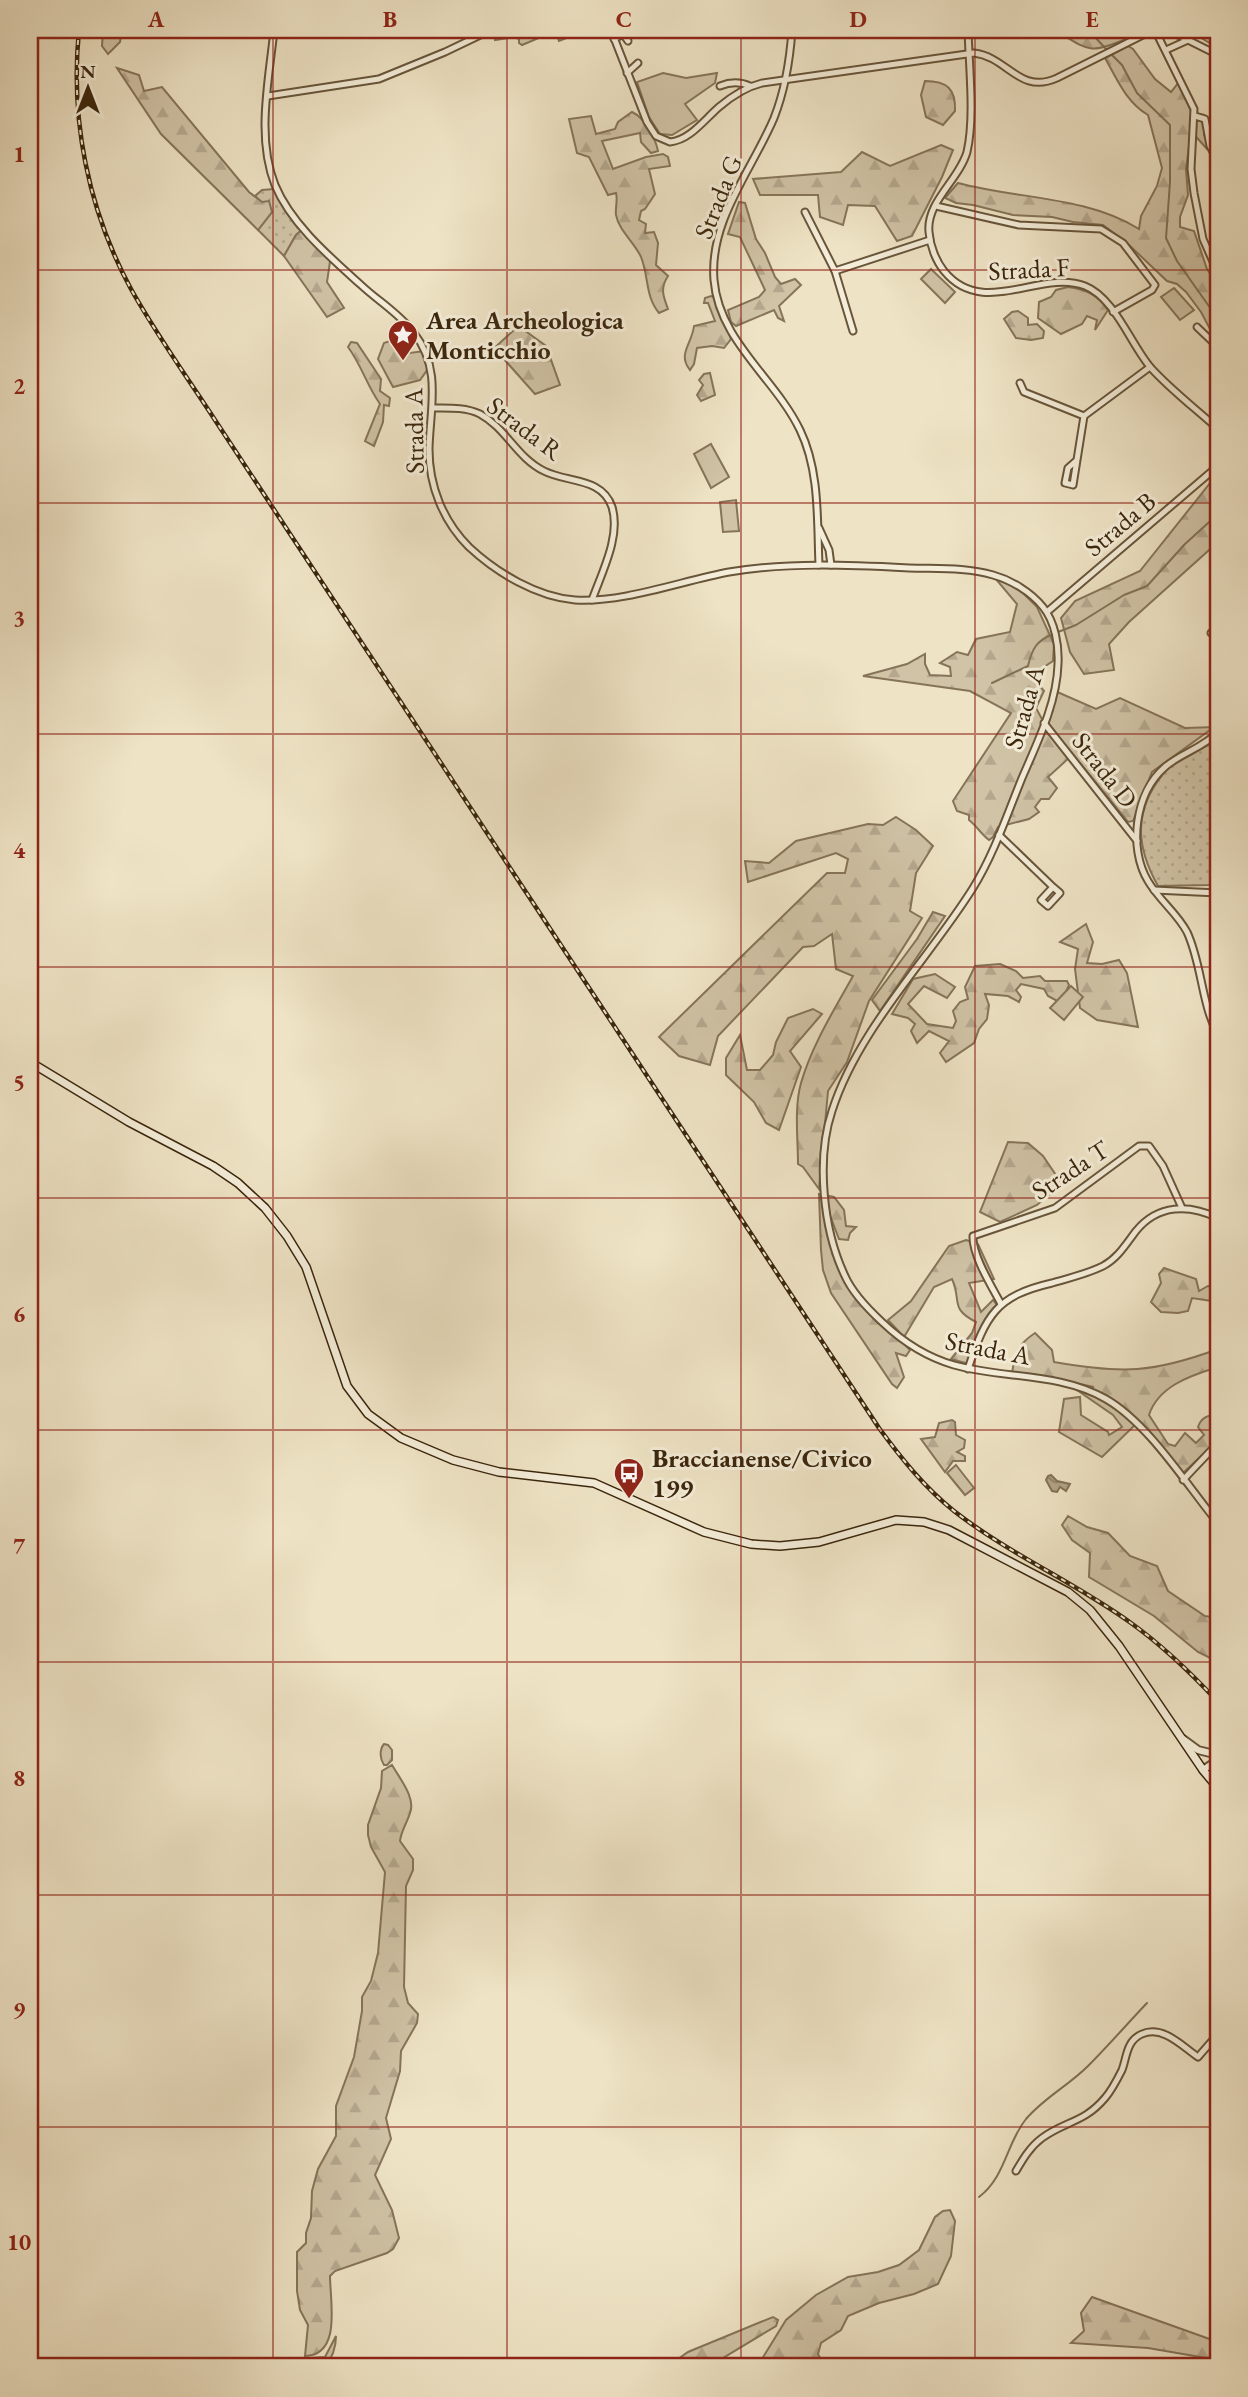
<svg xmlns="http://www.w3.org/2000/svg" width="1248" height="2397" viewBox="0 0 1248 2397" font-family="'EB Garamond',serif">
<style>
.grass{fill:url(#grass-dots);stroke:#867459;stroke-width:2}
.forest{fill:url(#forest-firs);stroke:#867459;stroke-width:2}
.park{fill:#d0c3a6;stroke:#867459;stroke-width:2}
.water{fill:url(#water-waves);stroke:#827155;stroke-width:2}
.lines{fill:none;stroke-linecap:round;stroke-linejoin:round}
.stream{stroke:#827155;stroke-width:2}
.minor-casing{stroke:#68553a;stroke-width:9}
.tertiary-casing{stroke:#68553a;stroke-width:10}
.secondary-casing{stroke:#3b260c;stroke-width:10}
.minor{stroke:#f4edd9;stroke-width:5}
.tertiary{stroke:#f4edd9;stroke-width:6}
.secondary{stroke:#f4edd9;stroke-width:7}
.rail-casing{stroke:#3b260c;stroke-width:4.5}
.rail{stroke:#f4edd9;stroke-width:2;stroke-dasharray:5;stroke-linecap:butt}
.grid{fill:none;stroke:#8f2418;stroke-width:2;stroke-opacity:0.55}
.labels{text-anchor:middle;dominant-baseline:central;stroke-width:6;stroke-linejoin:round;paint-order:stroke}
.street-label{font-size:26px;fill:#3b260c;stroke:#f4edd9}
.poi-label{font-size:26px;font-weight:bold;fill:#3b260c;stroke:#f4edd9;text-anchor:start}
.neatline{fill:none;stroke:#8f2418;stroke-width:2.5}
.grid-label{font-size:23px;text-anchor:middle;font-weight:bold;fill:#8f2418}
</style>
<defs>
<pattern id="grass-dots" width="8" height="8" patternUnits="userSpaceOnUse" patternTransform="scale(1.75)"><rect width="8" height="8" fill="#d0c3a6"/><path d="M2 2h.1M6 6h.1" fill="none" stroke="#b4a78e" stroke-width="1.8" stroke-linecap="round"/></pattern>
<pattern id="forest-firs" width="22" height="20" patternUnits="userSpaceOnUse" patternTransform="scale(1.75)"><rect width="22" height="20" fill="#d0c3a6"/><path d="M5 1l3.5 6h-7zM16 11l3.5 6h-7z" fill="#b4a78e"/></pattern>
<pattern id="water-waves" width="16" height="10" patternUnits="userSpaceOnUse" patternTransform="scale(1.75)"><rect width="16" height="10" fill="#b1a386"/><path d="M0 5q4-4 8 0t8 0" fill="none" stroke="#91856c"/></pattern>
</defs>
<rect width="100%" height="100%" fill="#eee3c5"/>
<filter id="stains"><feTurbulence type="fractalNoise" baseFrequency=".00286" numOctaves="4"/><feColorMatrix values="0 0 0 0 .2 0 0 0 0 .09 0 0 0 0 .02 0 0 0 .5 -.17"/></filter>
<radialGradient id="worn" r=".72"><stop offset=".6" stop-color="#630" stop-opacity="0"/><stop offset="1" stop-color="#630" stop-opacity=".3"/></radialGradient>
<g class="grass">
<polygon points="274,189 302,230 296,235 284,256 258,230 272,212 255,196 262,190"/>
<path d="M 1218,737 L 1218,876 L 1210,885 L 1158,886 C 1136,847 1133,811 1163,774 C 1172,762 1200,750 1214,742 Z"/>
</g>
<g class="forest">
<polygon points="103,30 122,30 120,42 108,54 102,46"/>
<polygon points="497,30 576,30 577,34 559,41 555,31 522,45 519,43 519,39 514,37 495,40 495,31"/>
<path d="M 1055,30 L 1117,30 L 1126,39 C 1089,55 1088,50 1055,30 Z"/>
<polygon points="1188,30 1218,30 1218,48"/>
<path d="M 1128,46 L 1133,49 L 1155,79 L 1171,92 L 1179,82 L 1192,113 L 1204,115 L 1209,123 L 1204,135 L 1212,147 L 1207,149 L 1191,131 L 1186,169 L 1188,195 L 1180,217 L 1180,227 L 1194,231 L 1207,269 L 1218,285 L 1218,344 L 1201,312 L 1186,292 L 1177,284 L 1167,281 L 1129,245 L 1103,225 L 1073,222 L 1052,217 L 1013,215 L 973,205 L 956,203 L 945,198 L 958,183 C 1017,199 1086,196 1139,229 L 1141,216 L 1157,186 L 1162,168 L 1148,115 C 1126,102 1117,79 1105,58 Z"/>
<polygon points="117,68 139,75 144,91 162,87 249,192 262,202 269,201 272,212 258,230 161,134"/>
<path d="M 925,81 C 947,81 956,89 955,111 L 943,125 L 926,117 L 921,95 Z"/>
<path d="M 632,112 C 645,118 655,137 658,151 L 651,153 L 641,142 L 640,133 L 602,141 L 613,169 L 646,157 L 663,154 L 668,157 L 670,166 L 649,169 L 655,194 L 645,209 L 641,211 L 639,220 L 646,224 L 645,233 L 654,232 L 658,243 L 656,265 L 668,276 C 660,288 663,296 668,309 L 659,313 C 645,296 649,277 641,257 C 635,243 619,231 616,215 C 615,208 618,200 616,193 L 608,195 L 589,157 L 577,153 L 569,119 L 591,116 L 596,134 L 615,129 L 618,122 Z"/>
<polygon points="941,145 953,150 942,177 912,236 897,241 875,206 848,205 843,225 820,217 818,195 760,195 753,179 841,172 862,152 890,166"/>
<polygon points="739,202 745,203 756,239 765,253 775,277 781,284 795,279 801,285 779,306 784,321 778,318 774,310 736,326 731,322 728,310 759,297 765,290 740,237 728,234"/>
<polygon points="302,230 331,255 327,282 344,308 327,317 284,256 296,235"/>
<path d="M 1068,287 C 1086,289 1098,295 1108,310 L 1095,330 L 1097,320 L 1087,316 L 1082,324 L 1061,334 L 1038,318 L 1039,302 L 1051,297 L 1056,290 Z"/>
<path d="M 711,296 L 716,299 L 731,339 L 724,348 L 712,346 L 697,348 L 694,364 L 690,370 C 677,354 692,344 694,326 L 715,321 L 708,303 L 704,303 L 705,298 Z"/>
<polygon points="1018,311 1028,318 1028,325 1037,324 1044,331 1043,338 1031,340 1016,338 1004,319 1012,312"/>
<polygon points="404,328 410,339 408,347 410,353 424,351 430,366 420,380 393,387 378,359 384,343 393,340 398,330"/>
<polygon points="514,330 524,330 546,346 560,385 535,394 503,358 491,351"/>
<path d="M 351,342 L 357,343 L 381,379 L 380,391 L 390,398 L 389,406 L 384,405 L 383,422 L 374,446 L 365,441 L 380,404 C 367,386 362,366 348,347 Z"/>
<polygon points="710,373 715,395 701,401 697,395 703,385 699,380 704,374"/>
<polygon points="1218,473 1218,542 1129,622 1109,644 1114,670 1084,674 1070,652 1061,618 1075,601 1140,571"/>
<path d="M 995,578 L 1019,589 L 1037,607 L 1054,644 L 1053,661 L 1035,673 L 1039,685 L 1044,691 L 1036,708 L 1044,723 L 1070,757 L 1048,777 L 1057,788 L 1049,799 L 1041,799 L 1035,807 L 1039,812 L 1029,819 L 998,827 L 993,837 L 989,840 C 980,833 976,825 969,820 L 969,815 L 957,811 L 953,801 L 1011,713 L 970,691 L 863,676 L 907,664 L 925,654 L 925,664 L 930,675 L 951,676 L 950,667 L 940,663 L 957,652 L 968,655 L 976,639 L 1010,632 L 1017,604 Z"/>
<polygon points="1055,691 1096,709 1120,698 1185,728 1214,727 1152,772 1133,821 1128,822 1045,720"/>
<path d="M 896,817 L 916,830 L 933,846 L 916,873 L 910,911 L 922,918 L 869,1001 L 847,1062 L 828,1091 L 819,1189 L 803,1167 L 798,1164 C 798,1138 794,1108 801,1083 C 812,1045 834,1010 853,976 L 836,969 L 832,934 L 814,946 L 803,947 L 718,1036 L 710,1065 L 679,1056 L 659,1037 L 827,873 L 845,873 L 848,859 L 836,853 L 748,882 L 745,861 L 769,863 L 796,841 L 868,824 L 883,825 Z"/>
<polygon points="933,912 945,916 880,1011 872,1000 917,939"/>
<polygon points="1086,924 1093,942 1087,963 1102,964 1119,960 1127,973 1138,1027 1097,1020 1080,1008 1075,969 1078,949 1060,942"/>
<polygon points="1000,964 1016,971 1023,978 1040,976 1045,981 1067,981 1069,985 1061,1003 1048,996 1044,989 1021,984 1016,990 1021,997 1019,1002 1008,996 985,994 989,1005 987,1019 979,1029 974,1043 946,1062 940,1053 949,1041 929,1031 917,1043 911,1031 915,1024 908,1018 892,1014 913,979 935,974 955,987 947,998 924,986 908,1004 927,1024 953,1028 956,1021 953,1011 960,1002 968,999 965,987 975,966"/>
<polygon points="813,1009 822,1014 790,1051 801,1067 779,1130 766,1123 754,1102 726,1075 726,1058 740,1035 747,1070 760,1070 773,1055 776,1042 788,1018"/>
<polygon points="1008,1142 1028,1143 1043,1156 1062,1184 1037,1205 1000,1222 980,1212"/>
<polygon points="819,1194 834,1197 844,1210 846,1226 856,1227 850,1233 848,1240 839,1239 831,1218 826,1221 845,1281 910,1350 906,1356 896,1353 904,1377 897,1388 892,1384 831,1293 823,1270 821,1250"/>
<path d="M 966,1240 L 978,1244 L 994,1279 L 969,1283 L 981,1312 L 993,1300 L 997,1305 L 969,1364 L 951,1359 L 972,1333 L 976,1322 C 949,1308 962,1301 952,1279 L 934,1287 L 904,1337 L 888,1320 L 911,1301 L 949,1246 Z"/>
<polygon points="1164,1268 1196,1279 1199,1291 1208,1286 1214,1287 1212,1301 1192,1298 1188,1311 1178,1313 1161,1312 1151,1302 1161,1283 1159,1274"/>
<path d="M 1035,1333 L 1052,1350 L 1054,1362 C 1122,1374 1153,1373 1218,1349 L 1218,1375 L 1215,1368 C 1189,1376 1158,1387 1149,1415 L 1168,1444 L 1175,1446 L 1185,1433 L 1196,1443 L 1204,1435 L 1198,1427 C 1201,1417 1209,1415 1218,1414 L 1218,1440 L 1182,1474 L 1138,1422 L 1102,1457 L 1059,1432 L 1064,1399 L 1080,1397 L 1081,1415 L 1108,1432 L 1109,1435 L 1122,1427 L 1113,1415 L 1077,1390 L 1094,1387 L 1033,1374 L 1012,1373 C 1015,1354 1018,1344 1035,1333 Z"/>
<polygon points="952,1420 955,1422 956,1435 965,1440 964,1448 957,1452 965,1456 965,1461 953,1461 945,1472 921,1439 935,1437 939,1423"/>
<polygon points="1068,1516 1087,1527 1108,1533 1130,1556 1157,1566 1168,1591 1205,1616 1218,1618 1218,1662 1198,1652 1154,1616 1089,1577 1090,1553 1072,1540 1062,1525"/>
<path d="M 384,1744 L 388,1745 L 392,1750 L 392,1760 L 387,1765 L 384,1765 C 380,1759 379,1750 384,1744 Z"/>
<path d="M 392,1765 C 400,1779 416,1798 410,1813 C 407,1823 401,1831 400,1841 L 413,1859 L 413,1870 L 406,1886 L 404,1987 L 408,2003 L 418,2014 L 417,2023 L 401,2051 L 400,2071 L 386,2118 L 391,2139 L 375,2175 L 392,2210 L 399,2238 L 393,2249 L 387,2253 L 335,2271 L 330,2276 C 330,2301 342,2355 305,2356 L 308,2325 L 300,2310 L 297,2291 L 297,2252 L 306,2243 L 306,2233 L 311,2218 L 312,2191 L 318,2169 L 336,2136 L 336,2106 L 354,2057 L 362,2011 L 362,1997 L 371,1981 L 378,1953 L 385,1872 L 371,1847 L 368,1835 L 368,1825 L 381,1788 L 382,1771 Z"/>
<polygon points="950,2210 955,2221 951,2256 938,2284 914,2294 879,2303 848,2316 841,2330 821,2343 818,2354 825,2367 757,2367 786,2320 816,2295 848,2277 878,2272 899,2265 919,2250 935,2217 943,2211"/>
<polygon points="1092,2297 1218,2342 1218,2360 1148,2348 1071,2343 1084,2331 1081,2313"/>
<polygon points="773,2317 778,2320 776,2326 708,2367 667,2367 688,2352"/>
<path d="M 336,2336 C 336,2348 332,2358 325,2367 L 276,2367 L 280,2360 L 325,2357 Z"/>
</g>
<g class="park">
<polygon points="663,73 686,78 717,73 715,83 685,104 697,120 672,135 660,134 649,117 637,82"/>
<polygon points="931,269 955,292 945,303 921,279"/>
<polygon points="1174,288 1194,310 1180,320 1161,297"/>
<polygon points="711,444 729,477 711,488 694,454"/>
<polygon points="736,500 739,531 723,532 720,502"/>
<polygon points="1071,986 1083,997 1064,1020 1050,1008"/>
<polygon points="956,1465 974,1488 965,1495 947,1473"/>
</g>
<polygon class="water" points="1051,1475 1057,1481 1070,1484 1066,1491 1060,1487 1057,1492 1052,1491 1046,1480 1048,1476"/>
<g class="lines">
<g class="stream">
<polyline points="1092,30 1092,34 1107,50"/>
<polyline points="1111,54 1122,65 1137,93 1170,125 1170,182 1166,238 1177,261 1218,319"/>
<polyline points="1058,632 1076,625 1124,595 1147,586 1185,544 1218,514"/>
<path d="M 992,683 L 1028,666 C 1032,649 1036,641 1053,634"/>
<path d="M 979,2197 C 1006,2176 1006,2144 1026,2119 C 1045,2097 1068,2086 1088,2066 C 1108,2046 1127,2024 1147,2003"/>
</g>
<g class="minor-casing">
<g id="minor">
<path d="M 274,30 C 269,80 256,137 275,185 C 291,224 330,257 361,285 C 378,301 400,314 414,333 C 442,369 430,408 429,449 C 429,486 443,521 469,547 C 497,573 537,597 575,600 C 623,603 681,581 729,572 C 788,562 849,565 909,568 C 937,569 966,567 993,575 C 1011,580 1031,592 1043,607 C 1055,622 1059,645 1058,664 C 1057,703 1037,743 1022,778 C 1007,815 994,854 973,888 C 928,960 858,1029 832,1111 C 816,1159 823,1230 845,1276 C 853,1294 868,1309 882,1322 C 903,1342 926,1357 954,1365 C 1004,1379 1059,1372 1106,1399 C 1149,1424 1186,1484 1218,1523"/>
<path d="M 611,30 L 647,122 L 656,136 L 670,142 C 690,140 704,120 719,107 C 732,96 746,87 762,83 L 974,53 C 1008,57 1019,95 1057,78 L 1153,30"/>
<path d="M 792,30 C 790,59 785,90 774,118 C 752,170 709,221 714,280 C 719,341 775,378 800,430 C 820,471 817,521 819,565"/>
<path d="M 968,30 C 969,66 975,118 967,152 C 959,180 926,202 929,232 C 930,246 936,261 944,271 C 983,319 1040,269 1085,286 C 1115,298 1131,345 1151,368 C 1171,390 1196,409 1218,429"/>
<polyline points="1155,30 1194,109 1191,169 1194,193 1203,239 1218,273"/>
<polyline points="1168,30 1218,55"/>
<polyline points="614,39 623,34 628,41"/>
<polyline points="1166,50 1188,40"/>
<polyline points="627,73 638,63"/>
<path d="M 720,86 C 730,82 741,82 750,86"/>
<polyline points="268,96 379,79 445,52 491,30"/>
<polyline points="1195,116 1205,119 1210,146 1218,162"/>
<polyline points="936,206 1019,225 1101,229 1123,243 1155,285 1152,290 1113,312"/>
<polyline points="805,212 835,271 853,331"/>
<polyline points="835,271 930,240"/>
<polyline points="1197,327 1218,347"/>
<polyline points="1020,383 1024,392 1084,416 1073,485 1065,483 1068,468 1077,460"/>
<path d="M 433,408 C 448,408 466,407 480,414 C 506,428 517,458 544,471 C 567,483 602,477 612,507 C 621,536 602,572 592,600"/>
<polyline points="1084,416 1150,367"/>
<polyline points="819,528 829,550 831,565"/>
<polyline points="1047,612 1218,466"/>
<polyline points="1211,633 1218,627"/>
<polyline points="1218,640 1218,639"/>
<polyline points="1044,723 1137,841"/>
<path d="M 1218,732 C 1203,748 1181,753 1165,767 C 1135,793 1128,848 1148,881 C 1159,900 1177,913 1187,932 C 1202,964 1201,1003 1218,1035"/>
<polyline points="999,835 1053,887 1041,900 1048,906 1060,893 1053,887"/>
<polyline points="1154,890 1218,893"/>
<path d="M 1001,1304 C 992,1287 972,1255 973,1236 L 1055,1208 L 1139,1146 L 1149,1146 L 1163,1166 L 1182,1208"/>
<path d="M 968,1369 C 986,1315 996,1296 1052,1283 C 1069,1278 1087,1274 1103,1266 C 1118,1258 1126,1244 1136,1231 C 1158,1204 1189,1204 1218,1218"/>
<polyline points="1183,1480 1218,1443"/>
<path d="M 1016,2171 C 1023,2159 1030,2147 1042,2138 C 1065,2121 1084,2123 1105,2098 C 1112,2090 1117,2080 1122,2070 C 1127,2057 1126,2041 1142,2034 C 1163,2025 1182,2046 1198,2057 L 1218,2034"/>
</g>
</g>
<g class="tertiary-casing">
<g id="tertiary">
<polyline points="1183,1739 1198,1750 1218,1755"/>
<polyline points="1203,1770 1218,1760"/>
</g>
</g>
<g class="secondary-casing">
<polyline id="secondary" points="30,1062 129,1122 213,1166 238,1183 265,1208 287,1236 306,1267 347,1386 368,1414 401,1438 453,1460 499,1472 594,1483 704,1532 751,1544 780,1546 819,1542 896,1520 924,1522 949,1530 1068,1592 1090,1610 1119,1646 1203,1770 1218,1788"/>
</g>
<use href="#minor" class="minor"/>
<use href="#tertiary" class="tertiary"/>
<use href="#secondary" class="secondary"/>
<g class="rail-casing">
<path id="rail" d="M 79,30 C 70,119 88,210 131,289 C 156,334 187,377 215,420 L 879,1428 C 901,1458 924,1487 954,1511 C 1009,1554 1074,1582 1131,1623 C 1163,1646 1191,1673 1218,1702"/>
</g>
<use href="#rail" class="rail"/>
</g>
<path class="grid" d="M 273,30 L 273,2367M 507,30 L 507,2367M 741,30 L 741,2367M 975,30 L 975,2367M 30,270 L 1218,270M 30,503 L 1218,503M 30,734 L 1218,734M 30,967 L 1218,967M 30,1198 L 1218,1198M 30,1430 L 1218,1430M 30,1662 L 1218,1662M 30,1895 L 1218,1895M 30,2127 L 1218,2127"/>
<defs>
<g id="sight-pin" transform="scale(1.575)"><path d="M0 17L-7.5 6A9.5 9.5 0 1 1 7.5 6Z" fill="#8f2418" stroke="#f4edd9"/><path d="M0-6L1.8-2.2L6-1.7L2.9 1.2L3.7 5.4L0 3.3L-3.7 5.4L-2.9 1.2L-6-1.7L-1.8-2.2Z" fill="#fff"/></g>
<g id="bus-pin" transform="scale(1.575)"><path d="M0 17L-7.5 6A9.5 9.5 0 1 1 7.5 6Z" fill="#8f2418" stroke="#f4edd9"/><path d="M-5-6H5V4H4V6H2V4H-2V6H-4V4H-5ZM-3.5-4V0h7V-4ZM-3.5 1.2v1.5H-2V1.2ZM2 1.2v1.5H3.5V1.2Z" fill="#fff"/></g>
</defs>
<g fill-rule="evenodd">
<use href="#sight-pin" x="403" y="335"/>
<use href="#bus-pin" x="629" y="1473"/>
</g>
<g class="labels">
<g class="street-label">
<text transform="translate(718 197) rotate(-68)">Strada G</text>
<text transform="translate(1029 269) rotate(-3)">Strada F</text>
<text transform="translate(525 428) rotate(37)">Strada R</text>
<text transform="translate(414 431) rotate(-91)">Strada A</text>
<text transform="translate(1120 524) rotate(-40)">Strada B</text>
<text transform="translate(1024 707) rotate(-74)">Strada A</text>
<text transform="translate(1105 770) rotate(52)">Strada D</text>
<text transform="translate(1070 1170) rotate(-33)">Strada T</text>
<text transform="translate(988 1348) rotate(11)">Strada A</text>
</g>
<g class="poi-label">
<text x="426" y="320">Area Archeologica<tspan x="426" dy="30">Monticchio</tspan></text>
<text x="652" y="1458">Braccianense/Civico<tspan x="652" dy="30">199</tspan></text>
</g>
</g>
<rect width="1248" height="2397" fill="none" stroke="#eee3c5" stroke-width="77"/>
<g transform="translate(88 88)" stroke="#f4edd9" stroke-width="5" paint-order="stroke">
<path d="M0-5L12 26L0 18L-12 26Z" fill="#3b260c"/>
<text y="-10" font-size="19" font-weight="bold" text-anchor="middle" fill="#3b260c">N</text>
</g>
<rect x="38" y="38" width="1172" height="2320" class="neatline"/>
<g class="grid-label">
<text x="156" y="27">A</text>
<text x="390" y="27">B</text>
<text x="624" y="27">C</text>
<text x="858" y="27">D</text>
<text x="1092" y="27">E</text>
<text x="19" y="162">1</text>
<text x="19" y="394">2</text>
<text x="19" y="626">3</text>
<text x="19" y="858">4</text>
<text x="19" y="1090">5</text>
<text x="19" y="1322">6</text>
<text x="19" y="1554">7</text>
<text x="19" y="1786">8</text>
<text x="19" y="2018">9</text>
<text x="19" y="2250">10</text>
</g>
<rect width="100%" height="100%" filter="url(#stains)"/>
<rect width="100%" height="100%" fill="url(#worn)"/>
</svg>
